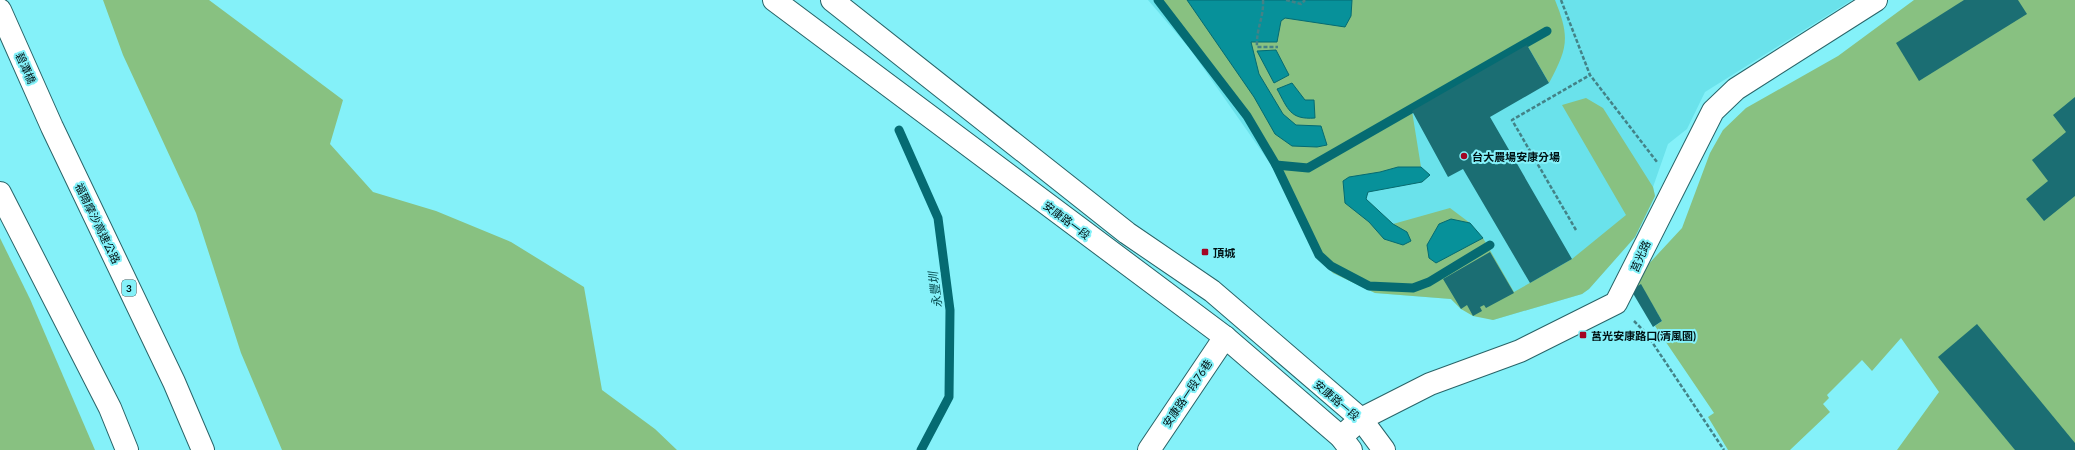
<svg xmlns="http://www.w3.org/2000/svg" width="2075" height="450" viewBox="0 0 2075 450" font-family="Lato,'Noto Sans TC',sans-serif">
<style>
.built{fill:#6ae2eb}
.green{fill:#88c181}
.water{fill:#07919a;stroke:#056b72}
.lines{fill:none;stroke-linecap:round;stroke-linejoin:round}
.stream{stroke:#056b72;stroke-width:9}
.building{fill:#1b6e73}
.minor-casing{stroke:#296468;stroke-width:24}
.major-casing{stroke:#296468;stroke-width:24}
.highway-casing{stroke:#296468;stroke-width:24}
.path{stroke:#438287;stroke-width:2.5;stroke-dasharray:4 2;stroke-linecap:butt}
.minor{stroke:#fff;stroke-width:22}
.major{stroke:#fff;stroke-width:22}
.highway{stroke:#fff;stroke-width:22}
.poi-dot{fill:#a30523;stroke:#84f1f9;stroke-width:1.5}
.labels{text-anchor:middle;dominant-baseline:central;stroke-width:4;stroke-linejoin:round;paint-order:stroke}
.shield{fill:#84f1f9;stroke:#285458;stroke-width:1}
.shield-label{font-size:10px;font-weight:bold;fill:#001113}
.street-label{font-size:11px;fill:#001113;stroke:#84f1f9}
.poi-label{font-size:11px;font-weight:bold;fill:#001113;stroke:#84f1f9;text-anchor:start}
.water-label{font-size:12px;font-style:italic;fill:#074d51;stroke:#84f1f9}
</style>
<rect width="100%" height="100%" fill="#84f1f9"/>
<polygon class="built" points="1148,0 1852,0 1705,92 1687,129 1668,144 1653,187 1655,196 1635,237 1589,289 1582,294 1493,320 1461,309 1451,299 1375,293 1333,273 1317,257 1274,169 1190,49"/>
<g class="green">
<polygon points="103,0 209,0 343,100 330,144 373,192 436,211 511,242 584,287 602,390 655,429 677,450 282,450 241,353 196,213 123,55"/>
<path d="M 1161,0 L 1555,0 C 1570,37 1568,48 1549,83 L 1527,45 L 1412,111 L 1421,167 L 1430,175 L 1422,182 L 1368,192 L 1366,199 L 1393,224 L 1450,208 L 1470,223 L 1483,238 L 1514,292 L 1572,259 L 1626,215 L 1562,105 L 1586,98 L 1603,108 L 1653,187 L 1655,196 L 1635,237 L 1589,289 L 1582,294 L 1493,320 L 1473,316 L 1461,309 L 1451,299 L 1375,293 L 1333,273 L 1317,257 L 1277,175 L 1283,171 C 1250,110 1205,54 1161,0 Z"/>
<polygon points="1914,0 2075,0 2075,450 1897,450 1939,392 1901,338 1872,371 1862,360 1827,395 1829,398 1823,404 1830,412 1790,450 1728,450 1708,417 1714,413 1655,326 1662,321 1650,301 1634,288 1631,283 1682,228 1710,153 1723,130 1746,108 1838,56"/>
<polygon points="0,238 30,299 95,450 0,450"/>
</g>
<g class="water">
<polygon points="1187,0 1352,0 1351,16 1345,27 1285,18 1281,21 1277,42 1251,42 1259,74 1283,114 1296,125 1321,126 1327,145 1317,147 1292,146 1275,134 1254,97"/>
<polygon points="1276,50 1289,75 1274,83 1257,51"/>
<path d="M 1292,83 L 1305,100 L 1314,100 L 1315,118 C 1290,120 1288,109 1277,89 Z"/>
<polygon points="1398,167 1421,167 1430,175 1422,182 1368,192 1366,199 1393,224 1407,232 1411,241 1403,245 1384,239 1369,222 1345,203 1343,181 1349,177 1380,172"/>
<polygon points="1451,219 1470,223 1483,238 1436,263 1429,258 1427,245 1439,224"/>
</g>
<g class="lines">
<g class="stream">
<polyline points="1158,0 1247,116 1276,165 1319,255 1331,266 1369,286 1413,288 1429,282 1490,245"/>
<polyline points="899,130 938,218 950,310 949,397 921,450"/>
<polyline points="1276,165 1308,168 1547,31"/>
</g>
</g>
<g class="building">
<polygon points="1964,0 2018,0 2027,14 1919,81 1896,43"/>
<polygon points="1527,45 1549,83 1490,117 1572,259 1530,283 1463,169 1448,177 1412,111"/>
<polygon points="2075,97 2075,196 2044,221 2026,199 2048,181 2032,160 2066,132 2053,115"/>
<polygon points="1490,252 1514,293 1486,308 1484,305 1480,307 1482,311 1473,316 1467,305 1461,309 1443,279"/>
<polygon points="1641,284 1662,321 1653,327 1631,290"/>
<polygon points="1977,324 2075,443 2075,450 2015,450 1938,357"/>
</g>
<g class="lines">
<g class="minor-casing">
<g id="minor">
<polyline points="1341,437 1361,419 1430,384 1520,351 1616,303 1713,111 1736,89 1876,0"/>
<polyline points="1149,450 1225,337"/>
</g>
</g>
<g class="major-casing">
<g id="major">
<polyline points="774,0 1225,337 1341,437 1351,450"/>
<polyline points="832,0 1127,233 1212,291 1361,419 1384,450"/>
</g>
</g>
<g class="highway-casing">
<g id="highway">
<polyline points="0,10 52,127 174,382 203,450"/>
<polyline points="0,193 110,408 127,450"/>
</g>
</g>
<g class="path">
<path d="M 1263,0 C 1264,18 1256,28 1257,47 L 1278,47"/>
<polyline points="1286,0 1301,4 1305,0"/>
<polyline points="1561,0 1590,75 1657,162"/>
<polyline points="1576,230 1512,120 1590,75"/>
<polyline points="1634,321 1646,333 1724,450"/>
</g>
<use href="#minor" class="minor"/>
<use href="#major" class="major"/>
<use href="#highway" class="highway"/>
</g>
<g class="poi-dot">
<circle cx="1464" cy="156" r="4"/>
<rect x="1201" y="248" width="8" height="8" rx="2"/>
<rect x="1579" y="331" width="8" height="8" rx="2"/>
</g>
<g class="labels">
<rect class="shield" x="122" y="280" width="14" height="16" rx="3"/>
<g class="shield-label">
<text x="129" y="288">3</text>
</g>
<g class="street-label">
<text transform="translate(26 68) rotate(66)">碧潭橋</text>
<text transform="translate(1067 220) rotate(37)">安康路一段</text>
<text transform="translate(98 223) rotate(64)">福爾摩沙高速公路</text>
<text transform="translate(1640 256) rotate(-66)">莒光路</text>
<text transform="translate(1187 393) rotate(-56)">安康路一段76巷</text>
<text transform="translate(1337 400) rotate(40)">安康路一段</text>
</g>
<g class="poi-label">
<text x="1472" y="156">台大農場安康分場</text>
<text x="1213" y="252">頂城</text>
<text x="1591" y="335">莒光安康路口(清風園)</text>
</g>
<g class="water-label">
<text transform="translate(935 290) rotate(-97)">永豐圳</text>
</g>
</g>
</svg>
